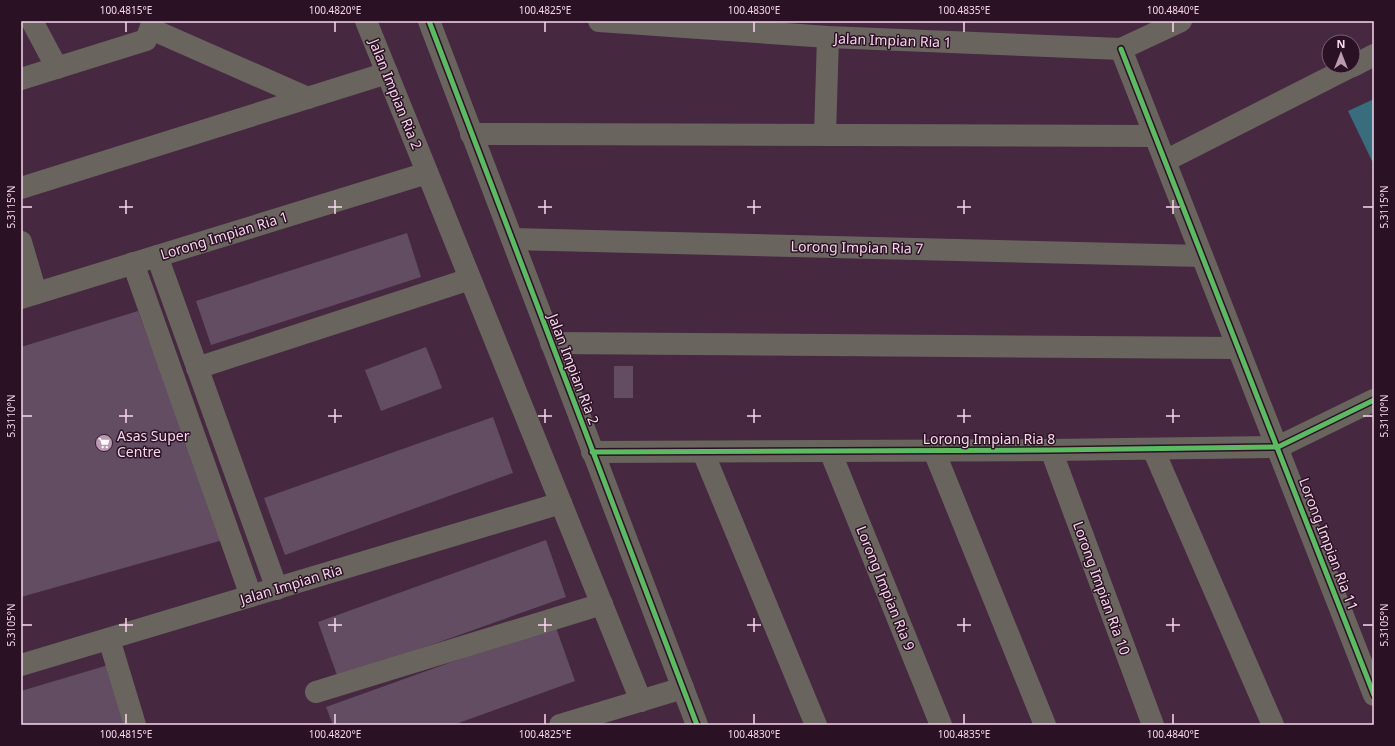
<svg xmlns="http://www.w3.org/2000/svg" width="1395" height="746" viewBox="0 0 1395 746" font-family="'Noto Sans',sans-serif">
<style>
.water{fill:#396d7d}
.building{fill:#624d62}
.lines{fill:none;stroke-linecap:round;stroke-linejoin:round}
.minor{stroke:#6a645f;stroke-width:22}
.cycleway-casing{stroke:#2a1224;stroke-width:8}
.cycleway{stroke:#5cba63;stroke-width:5}
.ticks{fill:none;stroke:#f9d7ee;stroke-width:1.5}
.labels{text-anchor:middle;dominant-baseline:central;stroke-width:3;stroke-linejoin:round;paint-order:stroke}
.street-label{font-size:14px;fill:#f9d7ee;stroke:#2a1224}
.poi-label{font-size:14px;fill:#f9d7ee;stroke:#2a1224;text-anchor:start}
.neatline{fill:none;stroke:#f9d7ee;stroke-width:1.5}
.ticks-label{font-size:10px;text-anchor:middle;fill:#f9d7ee}
</style>
<rect width="100%" height="100%" fill="#462940"/>
<polygon class="water" points="1374,99 1374,165 1348,111"/>
<g class="building">
<polygon points="407,233 421,277 211,345 196,301"/>
<polygon points="138,311 223,540 21,597 21,347"/>
<polygon points="426,347 442,388 381,411 365,370"/>
<rect x="614" y="366" width="19" height="32"/>
<polygon points="493,417 513,473 285,555 264,498"/>
<polygon points="546,540 566,597 338,678 318,622"/>
<polygon points="555,625 575,681 453,725 333,725 326,707"/>
<polygon points="115,663 134,725 21,725 21,691"/>
</g>
<g class="lines">
<g class="minor">
<polyline points="32,21 57,68"/>
<polyline points="366,21 641,701"/>
<polyline points="429,21 697,725"/>
<polyline points="599,21 828,37 1121,49 1181,21"/>
<polyline points="151,29 308,98"/>
<polyline points="1121,49 1374,695"/>
<polyline points="1353,66 1374,55"/>
<polyline points="21,79 146,40 153,21"/>
<polyline points="471,134 1155,136"/>
<polyline points="825,135 828,37"/>
<polyline points="1165,161 1352,66"/>
<polyline points="21,188 387,73"/>
<polyline points="512,239 1202,256"/>
<polyline points="21,242 36,293"/>
<polyline points="157,256 277,589"/>
<polyline points="133,263 251,596"/>
<polyline points="21,298 427,173"/>
<polyline points="551,343 1237,348"/>
<polyline points="197,368 470,279"/>
<polyline points="1153,449 1273,725"/>
<polyline points="1051,450 1153,725"/>
<polyline points="830,451 941,725"/>
<polyline points="934,451 1045,725"/>
<polyline points="592,452 1051,450 1278,447 1374,400"/>
<polyline points="703,452 816,725"/>
<polyline points="109,639 135,725"/>
<polyline points="21,665 561,503"/>
<polyline points="316,692 602,604"/>
<polyline points="560,725 683,688"/>
</g>
<g class="cycleway-casing">
<g id="cycleway">
<polyline points="429,21 697,725"/>
<polyline points="1121,49 1374,695"/>
<polyline points="592,452 1051,450 1278,447 1374,400"/>
</g>
</g>
<use href="#cycleway" class="cycleway"/>
</g>
<path class="ticks" d="M 126,22 L 126,32M 335,22 L 335,32M 545,22 L 545,32M 754,22 L 754,32M 964,22 L 964,32M 1173,22 L 1173,32M 126,200 L 126,214M 335,200 L 335,214M 545,200 L 545,214M 754,200 L 754,214M 964,200 L 964,214M 1173,200 L 1173,214M 22,207 L 32,207M 119,207 L 133,207M 328,207 L 342,207M 538,207 L 552,207M 747,207 L 761,207M 957,207 L 971,207M 1166,207 L 1180,207M 1363,207 L 1373,207M 126,409 L 126,423M 335,409 L 335,423M 545,409 L 545,423M 754,409 L 754,423M 964,409 L 964,423M 1173,409 L 1173,423M 22,416 L 32,416M 119,416 L 133,416M 328,416 L 342,416M 538,416 L 552,416M 747,416 L 761,416M 957,416 L 971,416M 1166,416 L 1180,416M 1363,416 L 1373,416M 126,618 L 126,632M 335,618 L 335,632M 545,618 L 545,632M 754,618 L 754,632M 964,618 L 964,632M 1173,618 L 1173,632M 22,625 L 32,625M 119,625 L 133,625M 328,625 L 342,625M 538,625 L 552,625M 747,625 L 761,625M 957,625 L 971,625M 1166,625 L 1180,625M 1363,625 L 1373,625M 126,714 L 126,724M 335,714 L 335,724M 545,714 L 545,724M 754,714 L 754,724M 964,714 L 964,724M 1173,714 L 1173,724"/>
<defs>
<g id="supermarket-disc" transform="scale(0.9)"><circle r="9.5" fill="#ba9ab1" stroke="#2a1224"/><path d="M-6-5.5h2.5l.6 2H6L4.5 2H-2.5L-4.4-4H-6ZM-1.5 3.2a1.3 1.3 0 1 0 .1 0ZM3 3.2a1.3 1.3 0 1 0 .1 0Z" fill="#fff"/></g>
</defs>
<g fill-rule="evenodd">
<use href="#supermarket-disc" x="104" y="443"/>
</g>
<g class="labels">
<g class="street-label">
<text transform="translate(893 40) rotate(2)">Jalan Impian Ria 1</text>
<text transform="translate(396 94) rotate(68)">Jalan Impian Ria 2</text>
<text transform="translate(224 235) rotate(-17)">Lorong Impian Ria 1</text>
<text transform="translate(857 247) rotate(1)">Lorong Impian Ria 7</text>
<text transform="translate(574 369) rotate(69)">Jalan Impian Ria 2</text>
<text x="989" y="438">Lorong Impian Ria 8</text>
<text transform="translate(1329 544) rotate(69)">Lorong Impian Ria 11</text>
<text transform="translate(291 584) rotate(-17)">Jalan Impian Ria</text>
<text transform="translate(886 588) rotate(68)">Lorong Impian Ria 9</text>
<text transform="translate(1102 588) rotate(70)">Lorong Impian Ria 10</text>
</g>
<g class="poi-label">
<text x="117" y="435">Asas Super<tspan x="117" dy="16">Centre</tspan></text>
</g>
</g>
<rect width="1395" height="746" fill="none" stroke="#2a1224" stroke-width="44"/>
<g transform="translate(1341 54)"><circle r="19" fill="#2a1224" stroke="#7d6175"/>
<path d="M0-3L7 15L0 10L-7 15Z" fill="#ba9ab1"/>
<text y="-6" font-size="11" font-weight="bold" text-anchor="middle" fill="#f9d7ee">N</text>
</g>
<rect x="22" y="22" width="1351" height="702" class="neatline"/>
<g class="ticks-label">
<text x="126" y="14">100.4815°E</text>
<text x="335" y="14">100.4820°E</text>
<text x="545" y="14">100.4825°E</text>
<text x="754" y="14">100.4830°E</text>
<text x="964" y="14">100.4835°E</text>
<text x="1173" y="14">100.4840°E</text>
<text transform="translate(11 207) rotate(-90)" y="4">5.3115°N</text>
<text transform="translate(1384 207) rotate(-90)" y="4">5.3115°N</text>
<text transform="translate(11 416) rotate(-90)" y="4">5.3110°N</text>
<text transform="translate(1384 416) rotate(-90)" y="4">5.3110°N</text>
<text transform="translate(11 625) rotate(-90)" y="4">5.3105°N</text>
<text transform="translate(1384 625) rotate(-90)" y="4">5.3105°N</text>
<text x="126" y="738">100.4815°E</text>
<text x="335" y="738">100.4820°E</text>
<text x="545" y="738">100.4825°E</text>
<text x="754" y="738">100.4830°E</text>
<text x="964" y="738">100.4835°E</text>
<text x="1173" y="738">100.4840°E</text>
</g>
</svg>
